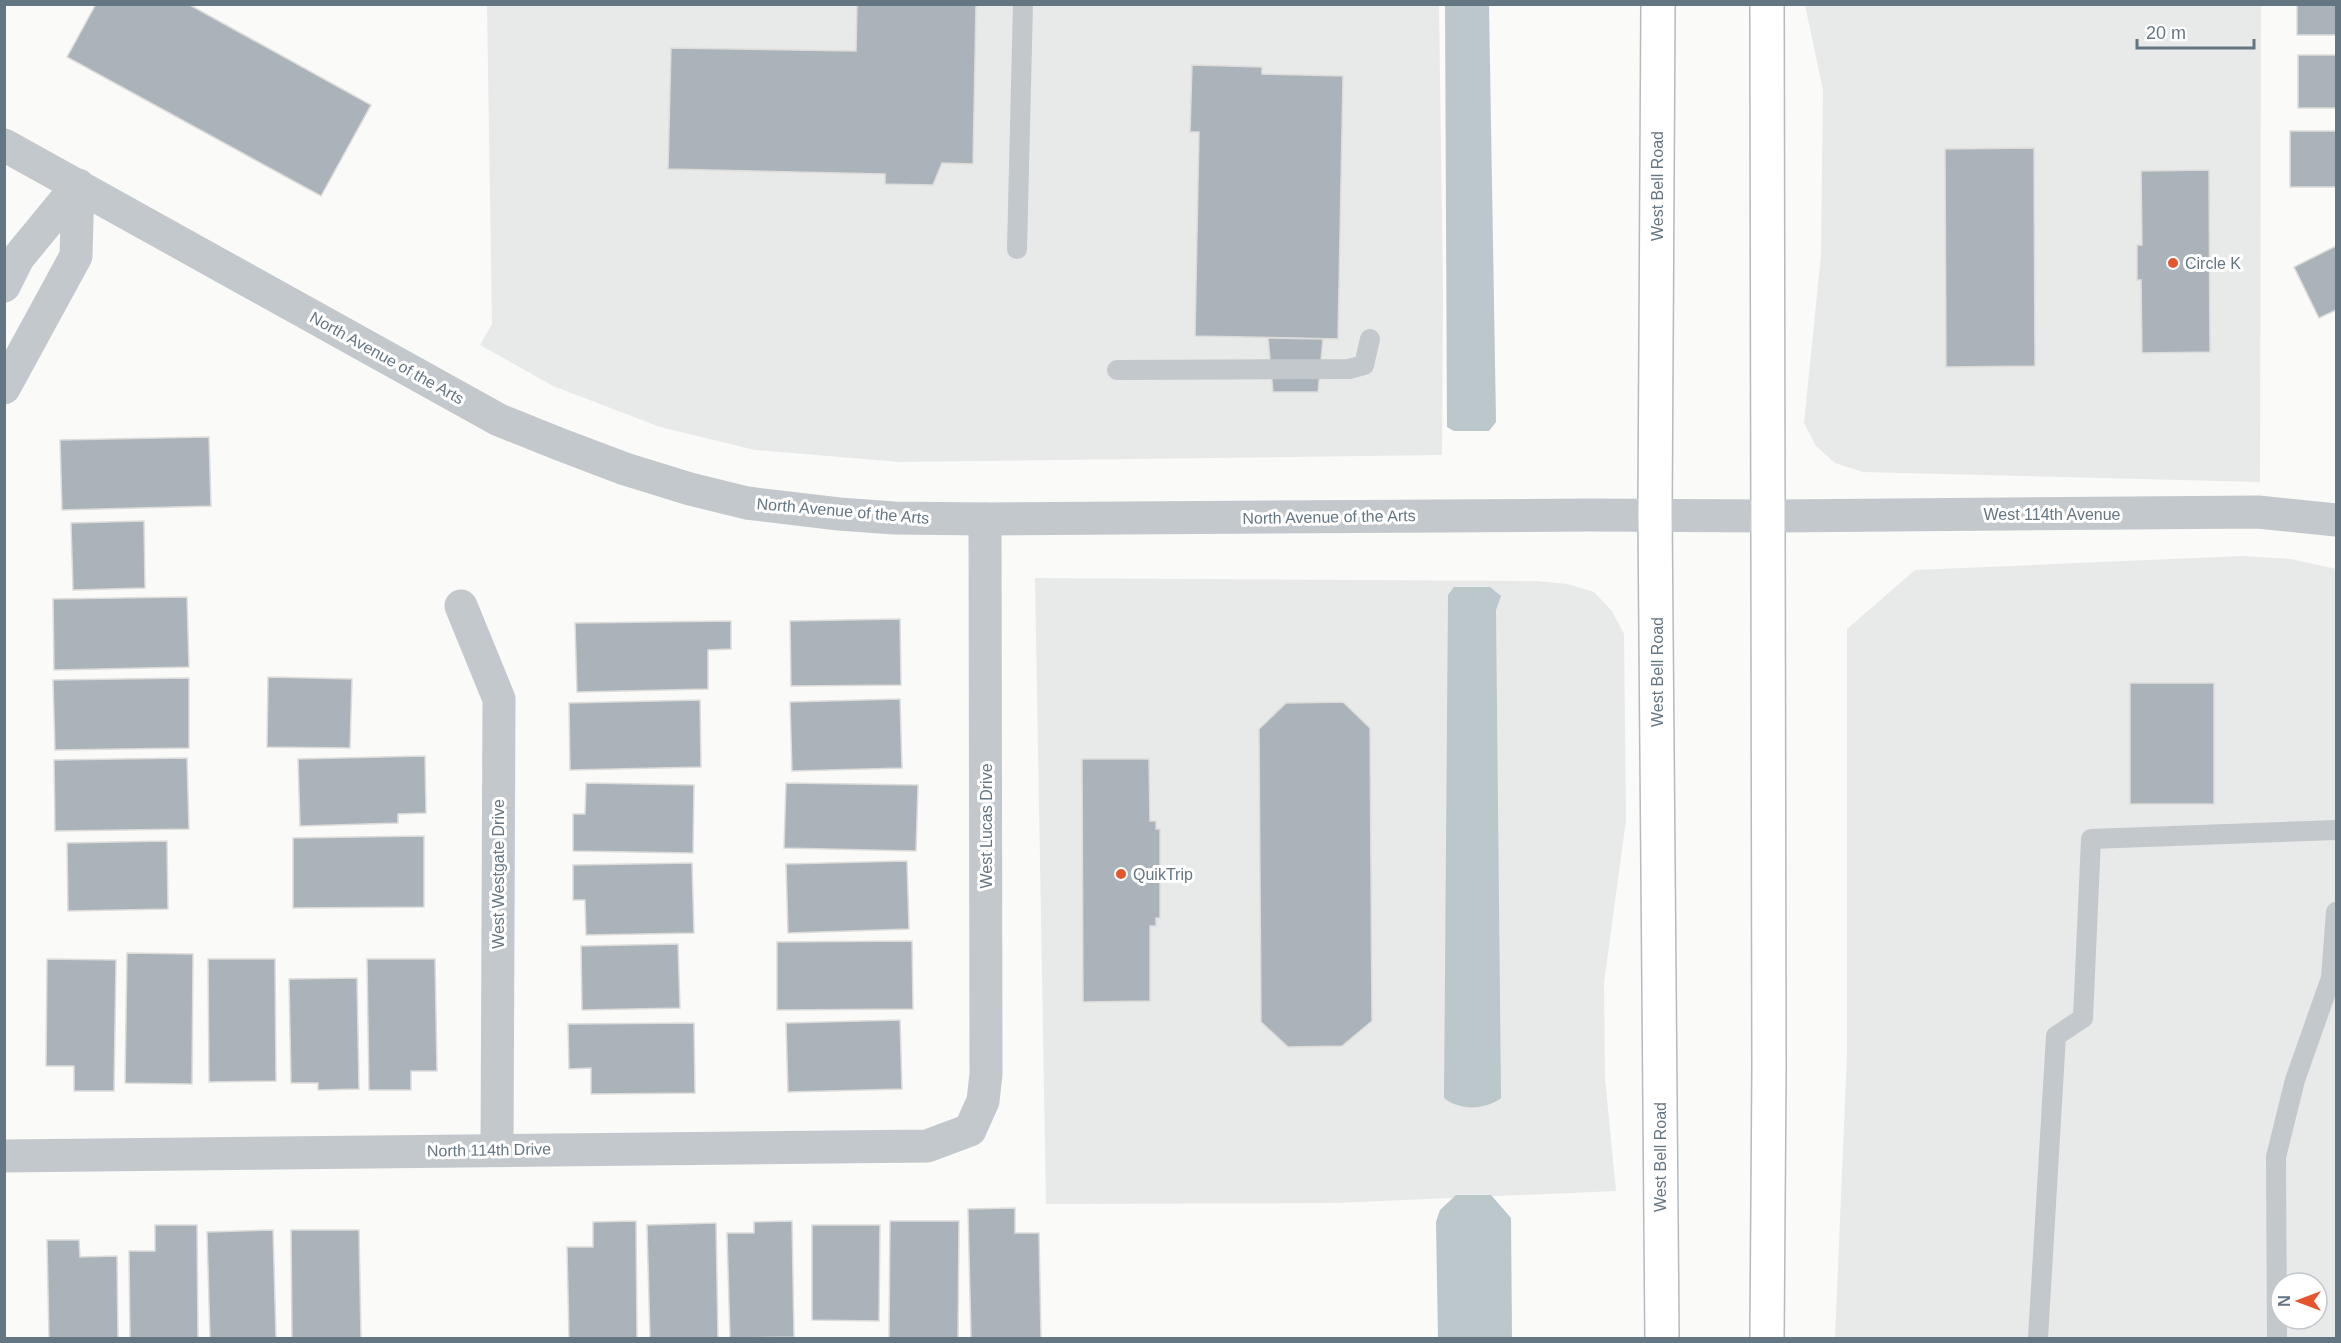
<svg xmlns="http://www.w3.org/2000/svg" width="2341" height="1343" viewBox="0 0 2341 1343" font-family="Helvetica,sans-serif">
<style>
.built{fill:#e8e9e9;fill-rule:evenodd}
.water{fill:#bbc7cb}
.building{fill:#aab3b9;stroke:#dcdcda;stroke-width:1.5}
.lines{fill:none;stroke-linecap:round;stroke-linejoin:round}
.primary-casing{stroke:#b5babe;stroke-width:36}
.service{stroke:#c3c8cc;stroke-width:20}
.minor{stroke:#c3c8cc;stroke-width:33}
.tertiary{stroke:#c3c8cc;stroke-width:33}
.primary{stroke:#fff;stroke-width:33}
.poi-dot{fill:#e4572e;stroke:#fff;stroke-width:2}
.labels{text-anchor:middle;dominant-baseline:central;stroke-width:6;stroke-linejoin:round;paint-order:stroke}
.street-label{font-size:16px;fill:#657683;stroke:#fff}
.poi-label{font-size:16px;fill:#657683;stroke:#fff;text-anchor:start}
</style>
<rect width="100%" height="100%" fill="#fafaf8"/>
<g class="built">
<polygon points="487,5 1439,5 1443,296 1442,455 900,462 755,450 660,427 553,386 480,345 492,324"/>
<polygon points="1805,5 2261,5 2260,482 1863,472 1835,463 1816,446 1804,423 1821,255 1823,90"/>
<path d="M 2242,556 L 2291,559 L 2336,569 L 2336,1338 L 1835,1338 L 1847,1054 L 1847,629 L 1915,570 ZM 2281,1283 L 2317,1283 L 2317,1319 L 2281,1319 Z"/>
<polygon points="1035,578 1536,581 1568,584 1594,592 1612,611 1624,634 1626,820 1604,983 1605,1078 1616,1191 1336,1203 1046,1204"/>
</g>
<g class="water">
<polygon points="1445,5 1489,5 1496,422 1489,431 1454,431 1447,427"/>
<path d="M 1454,587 L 1490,587 L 1501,596 L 1496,610 L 1501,1098 C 1485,1110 1460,1111 1444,1098 L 1448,595 Z"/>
<polygon points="1456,1195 1491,1195 1511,1218 1512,1338 1438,1338 1436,1222 1440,1210"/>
</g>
<g class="building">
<polygon points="96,4 188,4 371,105 321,196 67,57"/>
<polygon points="857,4 976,4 973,164 942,163 933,185 885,184 885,174 668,169 671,48 856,51"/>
<rect x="2297" y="4" width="39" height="31"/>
<rect x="2298" y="55" width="38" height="53"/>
<polygon points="1192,65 1262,67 1262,74 1343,76 1338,339 1195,336 1199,132 1190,132"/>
<rect x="2290" y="131" width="46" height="56"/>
<polygon points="2034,148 2035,366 1946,367 1945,149"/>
<polygon points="2209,170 2210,352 2142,353 2141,280 2137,280 2137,245 2142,245 2141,171"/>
<polygon points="2336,246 2336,310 2319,318 2294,267"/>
<polygon points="1268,338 1323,339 1318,392 1273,392"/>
<polygon points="209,437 211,506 62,510 60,440"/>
<polygon points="144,521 145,588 73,590 71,523"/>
<polygon points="187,597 189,667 54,670 53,599"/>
<polygon points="900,619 901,685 791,686 790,621"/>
<polygon points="731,621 731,649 708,650 708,689 577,692 575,623"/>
<polygon points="268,677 352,679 350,748 267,747"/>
<polygon points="189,678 189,748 55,750 53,680"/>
<rect x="2130" y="683" width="84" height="121"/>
<polygon points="900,699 902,768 792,771 790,702"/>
<polygon points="700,700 701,767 570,770 569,703"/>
<polygon points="1343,702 1370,728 1372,1021 1342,1046 1288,1047 1261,1022 1259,729 1286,703"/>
<polygon points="425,756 426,813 398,814 398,823 300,826 298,759"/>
<polygon points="187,758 189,829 55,831 54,760"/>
<polygon points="1082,759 1149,759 1150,821 1156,821 1156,829 1160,829 1160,918 1156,918 1156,926 1150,926 1150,1001 1083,1002"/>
<polygon points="586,783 694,785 693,853 573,851 573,814 585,814"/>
<polygon points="786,783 918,785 916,851 784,848"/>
<polygon points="424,836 424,907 293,908 293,838"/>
<polygon points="167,841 168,909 68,911 67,843"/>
<polygon points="907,861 909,929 788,933 786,864"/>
<polygon points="692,863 694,933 586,935 585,900 573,900 573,865"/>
<polygon points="912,941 913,1009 777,1010 777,942"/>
<polygon points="678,944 680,1008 582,1010 581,946"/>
<polygon points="127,953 193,954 192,1084 125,1083"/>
<polygon points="47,959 116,960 114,1091 74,1091 74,1066 46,1066"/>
<polygon points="208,959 275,959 276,1081 209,1082"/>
<polygon points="367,959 435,959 437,1071 411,1071 411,1090 369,1090"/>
<polygon points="357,978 359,1089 318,1090 318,1083 291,1083 289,979"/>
<polygon points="900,1020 902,1089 788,1092 786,1023"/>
<polygon points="694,1023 695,1093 591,1094 591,1068 569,1069 568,1024"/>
<polygon points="1015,1208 1015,1233 1039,1233 1041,1338 971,1338 968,1209"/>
<polygon points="636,1221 637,1338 569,1338 567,1247 593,1247 593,1222"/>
<polygon points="792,1221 794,1337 730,1338 727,1233 754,1233 754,1222"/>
<polygon points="890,1221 959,1221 958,1338 889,1338"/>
<polygon points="716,1223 718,1338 650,1338 647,1225"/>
<polygon points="155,1225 197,1225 198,1338 130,1338 129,1251 155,1251"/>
<polygon points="812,1225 880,1225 879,1321 812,1320"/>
<polygon points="273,1230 276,1338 210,1338 207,1232"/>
<polygon points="291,1230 359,1230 361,1338 292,1338"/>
<polygon points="47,1240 79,1240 80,1257 117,1256 118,1338 49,1338"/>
</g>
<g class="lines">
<g class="primary-casing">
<g id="primary">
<polyline points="1658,4 1655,515 1662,1338"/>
<polyline points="1767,1338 1769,1069 1767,4"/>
</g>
</g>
<g class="service">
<polyline points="1017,249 1023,4"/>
<polyline points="1117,370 1349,369 1364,365 1370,339"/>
<polyline points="2038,1338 2056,1036 2083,1018 2091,839 2336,830"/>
<polyline points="2277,1338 2276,1157 2295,1080 2331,978 2336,912"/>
</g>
<g class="minor">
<polyline points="4,286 18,258 78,185"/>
<polyline points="4,388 76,256 78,185"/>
<polyline points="1767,516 2258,512 2336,520"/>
<polyline points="461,606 499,699 497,1150"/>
<polyline points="4,1156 927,1146 970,1130 983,1101 986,1074 985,519"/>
</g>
<polyline class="tertiary" points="4,145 499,420 559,444 625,469 690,489 747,503 839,514 894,518 985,519 1589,515 1767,516"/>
<use href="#primary" class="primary"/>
</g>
<g class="poi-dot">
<circle cx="2173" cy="263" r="6"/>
<circle cx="1121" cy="874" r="6"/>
</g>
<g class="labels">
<g class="street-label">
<text transform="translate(1657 186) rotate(-90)">West Bell Road</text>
<text transform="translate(387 358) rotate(29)">North Avenue of the Arts</text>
<text transform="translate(843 511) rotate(5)">North Avenue of the Arts</text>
<text x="2052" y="514">West 114th Avenue</text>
<text transform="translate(1329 517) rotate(-1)">North Avenue of the Arts</text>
<text transform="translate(1657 672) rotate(-90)">West Bell Road</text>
<text transform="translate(986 826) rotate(-90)">West Lucas Drive</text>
<text transform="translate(498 874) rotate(-90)">West Westgate Drive</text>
<text transform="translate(489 1150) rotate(-1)">North 114th Drive</text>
<text transform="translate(1660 1157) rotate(-90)">West Bell Road</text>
</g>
<g class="poi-label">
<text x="2185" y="263">Circle K</text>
<text x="1133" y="874">QuikTrip</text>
</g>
</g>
<rect width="2341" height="1343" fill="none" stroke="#657683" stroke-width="12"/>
<g transform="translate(2299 1301) rotate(270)"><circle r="28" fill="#ffffff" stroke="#c1c8cd" stroke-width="1.5"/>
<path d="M0-4.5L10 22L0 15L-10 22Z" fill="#e4572e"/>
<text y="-9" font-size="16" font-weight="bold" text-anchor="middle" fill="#657683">N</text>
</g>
<path d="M2137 39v9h117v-9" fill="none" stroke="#657683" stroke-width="3"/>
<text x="2146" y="39" font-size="18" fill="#657683" stroke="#ffffff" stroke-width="4.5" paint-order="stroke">20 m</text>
</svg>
